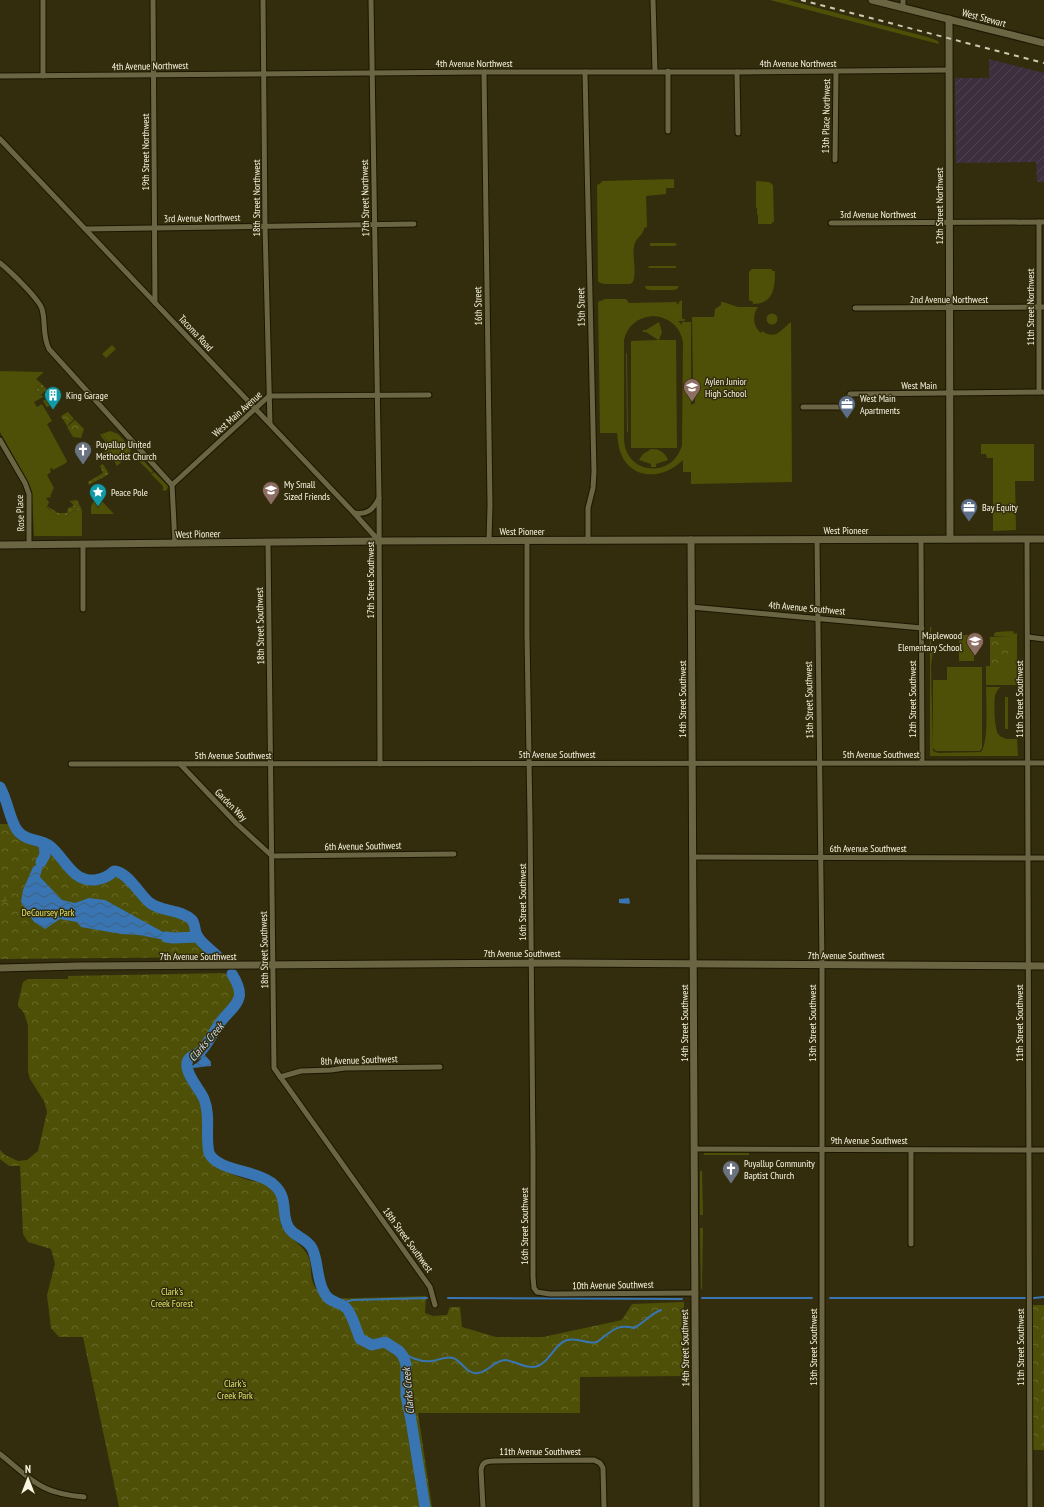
<svg xmlns="http://www.w3.org/2000/svg" width="1044" height="1507" viewBox="0 0 1044 1507" font-family="'PT Sans Narrow',sans-serif">
<style>
.industrial{fill:url(#industrial-furrows)}
.grass{fill:#4e5007;fill-rule:evenodd}
.forest{fill:url(#forest-crowns)}
.wetland{fill:url(#wetland-marsh)}
.garden{fill:url(#garden-dots)}
.water{fill:url(#water-waves)}
.lines{fill:none;stroke-linecap:round;stroke-linejoin:round}
.stream{stroke:#3875b2;stroke-width:2}
.river{stroke:#3875b2;stroke-width:11}
.minor-casing{stroke:#1a1601;stroke-width:7}
.tertiary-casing{stroke:#1a1601;stroke-width:9}
.secondary-casing{stroke:#1a1601;stroke-width:9}
.minor{stroke:#6b6544;stroke-width:5}
.tertiary{stroke:#6b6544;stroke-width:7}
.secondary{stroke:#6b6544;stroke-width:7}
.rail{stroke:#cdc9b3;stroke-width:2;stroke-dasharray:5 5;stroke-linecap:butt}
.labels{text-anchor:middle;dominant-baseline:central;stroke-width:3;stroke-linejoin:round;paint-order:stroke}
.street-label{font-size:10px;fill:#f8f5e2;stroke:#332d0d}
.poi-label{font-size:10px;fill:#f8f5e2;stroke:#332d0d;text-anchor:start}
.park-label{font-size:10px;fill:#dfe56b;stroke:#332d0d}
.water-label{font-size:11px;font-style:italic;fill:#cedeef;stroke:#332d0d}
</style>
<defs>
<pattern id="industrial-furrows" width="10" height="10" patternUnits="userSpaceOnUse"><rect width="10" height="10" fill="#3d2f3d"/><path d="M-1 1l2-2M0 10L10 0M9 11l2-2" fill="none" stroke="#504450"/></pattern>
<pattern id="forest-crowns" width="20" height="18" patternUnits="userSpaceOnUse"><rect width="20" height="18" fill="#4e5007"/><path d="M2 6a3 3 0 1 1 6 0M12 15a3 3 0 1 1 6 0" fill="none" stroke="#686a2b"/></pattern>
<pattern id="wetland-marsh" width="20" height="14" patternUnits="userSpaceOnUse"><rect width="20" height="14" fill="#4e5007"/><path d="M1 5h8M5 5V1M11 12h8M15 12V8" fill="none" stroke="#686a2b"/></pattern>
<pattern id="garden-dots" width="8" height="8" patternUnits="userSpaceOnUse"><rect width="8" height="8" fill="#4e5007"/><path d="M2 2h.1M6 6h.1" fill="none" stroke="#686a2b" stroke-width="1.8" stroke-linecap="round"/></pattern>
<pattern id="water-waves" width="16" height="10" patternUnits="userSpaceOnUse"><rect width="16" height="10" fill="#3875b2"/><path d="M0 5q4-4 8 0t8 0" fill="none" stroke="#41607b"/></pattern>
</defs>
<rect width="100%" height="100%" fill="#332d0d"/>
<polygon class="industrial" points="989,59 1044,73 1044,182 1037,182 1036,162 956,163 955,78 989,78"/>
<g class="grass">
<polygon points="770,0 788,0 927,37 938,41 939,44"/>
<path d="M 673,179 L 674,180 L 674,188 L 666,188 L 666,194 L 646,196 L 647,227 L 644,228 C 644,235 635,238 634,246 C 632,258 637,270 633,282 L 630,284 L 604,284 L 598,282 L 597,185 L 601,183 L 602,181 Z"/>
<polygon points="756,181 769,182 773,185 774,222 772,222 772,224 758,224 758,215 757,215 757,208 756,208"/>
<polygon points="650,243 675,243 677,244 675,246 650,246"/>
<polygon points="649,266 676,266 676,268 648,268"/>
<path d="M 751,269 L 772,269 L 772,271 L 775,271 C 775,287 774,304 753,304 L 753,302 L 749,300 L 749,271 L 751,271 Z"/>
<polygon points="645,286 679,286 677,289 674,290 650,290 646,289"/>
<path d="M 605,299 L 626,299 L 629,303 L 676,302 L 678,305 L 679,302 L 682,300 L 682,319 L 685,319 L 685,321 L 678,321 L 682,325 L 682,322 L 691,322 L 691,405 L 695,403 L 695,398 L 694,397 L 694,396 L 696,395 L 695,390 L 694,389 L 694,388 L 695,387 L 695,382 L 693,381 L 692,317 L 714,317 L 715,309 L 721,305 L 721,302 L 723,302 L 738,307 L 758,307 C 752,315 753,326 761,333 L 762,331 C 777,341 781,329 791,322 L 792,482 L 691,484 L 691,472 L 683,472 L 683,460 C 663,480 630,481 620,451 C 618,446 618,439 617,433 L 600,433 L 598,302 ZM 653,316 C 669,317 681,327 683,343 L 682,445 C 673,479 626,475 624,440 L 624,340 C 627,326 638,317 653,316 Z"/>
<circle cx="772" cy="319" r="5.5"/>
<polygon points="659,322 662,332 659,340 676,340 677,448 631,448 631,341 658,340 646,332 643,332 643,330 646,330"/>
<polygon points="112,345 116,349 106,358 102,354"/>
<polygon points="626,353 627,353 628,432 627,432"/>
<polygon points="0,371 44,372 36,379 42,384 35,389 40,395 42,395 43,397 34,402 37,407 42,404 52,421 47,424 67,461 66,463 53,470 52,468 50,469 51,472 47,475 54,488 55,488 53,489 51,495 50,494 51,497 46,498 49,502 47,507 51,511 51,514 64,518 73,511 82,510 82,536 34,536 32,499 28,482 0,432"/>
<polygon points="110,431 118,434 131,448 130,453 117,466 110,453 111,446 102,434"/>
<polygon points="981,444 1034,444 1034,481 1015,481 1016,530 993,531 993,458 987,458 986,454 981,454"/>
<path d="M 651,449 C 659,449 665,452 668,460 L 656,464 L 656,467 L 651,467 L 651,464 L 639,460 L 643,454 Z"/>
<polygon points="137,455 139,456 153,471 151,473 135,457"/>
<polygon points="154,472 168,486 167,490 163,491 163,486 151,474"/>
<polygon points="97,496 114,514 91,514 91,506"/>
<path d="M 930,627 L 932,628 L 931,630 L 931,650 L 933,651 L 931,666 L 933,751 L 938,753 L 981,752 C 989,743 986,701 986,687 L 1000,687 C 998,690 996,692 995,695 C 994,703 994,730 999,735 C 1004,740 1011,739 1017,739 L 1018,756 L 930,756 Z"/>
<polygon points="1013,631 1014,634 1017,633 1017,685 986,685 986,666 1010,666 1010,636 994,636 994,634 996,632"/>
<rect x="959" y="635" width="15" height="26"/>
<polygon points="947,667 982,667 982,748 980,751 936,751 933,748 933,680 947,680"/>
<rect x="1005" y="697" width="3" height="32"/>
<rect x="704" y="1153" width="45" height="2"/>
<polygon points="700,1171 702,1171 703,1215 700,1215"/>
<polygon points="700,1228 703,1228 702,1289 701,1289"/>
</g>
<g class="forest">
<polygon points="68,412 74,419 67,426 61,416"/>
<polygon points="75,420 84,429 81,438 73,437 67,427"/>
<polygon points="1010,636 1010,666 990,666 990,637"/>
<path d="M 0,824 L 14,824 C 23,843 36,836 50,846 C 66,858 71,882 95,880 C 103,879 109,876 114,871 C 127,871 139,895 150,903 C 161,912 178,910 190,918 C 196,923 194,931 198,937 C 203,945 212,950 218,957 L 0,959 Z"/>
<path d="M 225,973 C 229,980 236,985 236,994 C 236,995 236,999 236,1000 C 233,1007 226,1011 222,1016 C 213,1026 208,1039 199,1049 C 193,1055 181,1056 182,1067 C 183,1083 200,1095 203,1111 C 206,1126 200,1145 208,1159 C 214,1167 238,1177 248,1180 C 256,1182 267,1183 273,1189 C 283,1200 277,1215 282,1227 C 286,1235 301,1244 307,1254 C 313,1263 309,1273 313,1283 C 315,1289 321,1295 326,1299 L 426,1296 L 425,1313 L 433,1316 L 447,1315 L 450,1307 L 460,1307 L 462,1327 L 496,1337 L 543,1337 L 622,1320 L 632,1304 L 684,1302 L 684,1376 L 580,1377 L 580,1413 L 418,1413 L 432,1507 L 119,1507 L 83,1337 L 59,1337 L 51,1328 L 47,1295 L 55,1264 L 51,1249 L 28,1242 L 23,1234 L 20,1166 L 9,1166 L 0,1159 L 0,1150 L 5,1155 L 18,1161 L 27,1160 L 38,1151 L 47,1112 L 44,1101 L 30,1079 L 28,1072 L 28,1025 L 24,1013 L 18,1006 L 18,1003 L 23,982 L 28,979 L 68,979 L 68,976 Z"/>
<rect x="1033" y="1305" width="11" height="145"/>
</g>
<polygon class="wetland" points="0,888 11,891 12,896 7,901 0,904"/>
<g class="garden">
<polygon points="42,384 47,390 40,395 35,389"/>
<polygon points="52,395 58,402 47,407 43,401"/>
<polygon points="100,434 102,434 111,448 110,452 101,458 100,455 109,450 106,443"/>
<polygon points="103,464 109,474 89,485 88,482 103,473 100,466"/>
<polygon points="77,500 82,510 73,511 64,518 51,514 51,511 47,506 58,513 67,513 68,508 74,506 70,501"/>
</g>
<g class="water">
<polygon points="41,862 42,869 40,877 62,900 75,903 89,898 105,900 163,932 166,937 160,939 139,935 121,934 81,927 77,922 60,919 45,929 34,922 21,902 23,890 33,867"/>
<polygon points="629,898 630,903 629,904 619,903 619,899"/>
<path d="M 204,1054 L 211,1062 L 211,1066 L 193,1068 L 192,1066 C 197,1063 202,1059 204,1054 Z"/>
</g>
<g class="lines">
<g class="stream">
<polyline points="448,1298 682,1299"/>
<polyline points="702,1298 812,1298"/>
<polyline points="830,1298 1025,1298"/>
<polyline points="1034,1298 1044,1297"/>
<polyline points="340,1304 352,1300 427,1298"/>
<path d="M 393,1347 C 405,1354 417,1363 432,1361 C 440,1360 445,1356 453,1358 C 462,1361 467,1375 478,1373 C 488,1372 495,1360 505,1360 C 516,1361 527,1370 538,1366 C 551,1361 554,1344 567,1340 C 580,1337 586,1345 597,1342 C 610,1333 616,1323 634,1328 C 644,1323 650,1314 661,1310"/>
</g>
<g class="river">
<path d="M 0,787 C 8,801 9,818 17,830 C 25,841 40,839 50,846 C 65,858 72,882 95,880 C 103,879 109,876 114,871 C 127,871 140,895 150,903 C 162,912 181,909 192,920 C 196,925 194,932 198,937 C 203,945 212,950 218,957"/>
<polyline points="41,862 45,855 44,843"/>
<polyline points="166,937 173,938 198,937"/>
<path d="M 232,974 C 249,1001 234,1004 219,1024 C 213,1033 208,1044 200,1052 C 196,1055 190,1056 188,1060 C 182,1071 200,1089 204,1099 C 211,1116 205,1135 209,1153 C 217,1171 257,1170 273,1184 C 290,1198 280,1215 289,1228 C 295,1237 306,1238 312,1248 C 319,1262 316,1280 325,1294 C 330,1303 338,1301 345,1307 C 351,1311 357,1332 360,1339 L 372,1345 L 385,1342 L 399,1351 L 403,1356 L 406,1364 L 406,1396 L 411,1420 L 425,1507"/>
</g>
<g class="minor-casing">
<g id="minor">
<polyline points="43,0 43,76"/>
<polyline points="153,0 155,303"/>
<polyline points="263,0 265,226 270,424"/>
<polyline points="371,0 379,497 380,764"/>
<polyline points="653,0 655,71"/>
<polyline points="903,0 903,8"/>
<polyline points="484,72 490,505 489,541"/>
<polyline points="585,72 594,472 593,488 588,508 588,541"/>
<polyline points="737,72 738,133"/>
<polyline points="0,76 484,72 740,72 949,70"/>
<polyline points="668,131 668,71"/>
<polyline points="0,139 354,513 379,541"/>
<polyline points="835,160 836,71"/>
<polyline points="1039,222 1039,392"/>
<polyline points="831,223 1044,222"/>
<polyline points="85,229 414,224"/>
<path d="M 0,263 C 10,271 39,299 42,309 C 46,323 42,335 49,349 L 172,485"/>
<polyline points="855,308 1044,307"/>
<polyline points="803,407 843,407 848,403 850,394 1044,392"/>
<polyline points="0,440 25,483 29,494 29,544"/>
<polyline points="172,485 269,396 429,395"/>
<polyline points="172,485 175,544"/>
<path d="M 354,513 C 367,515 373,510 379,498"/>
<polyline points="921,539 922,763"/>
<polyline points="1027,539 1030,1507"/>
<polyline points="817,540 822,965 822,1507"/>
<polyline points="527,541 527,635 530,818 533,1155 533,1277 534,1288 537,1292 550,1294 695,1293"/>
<polyline points="268,543 274,1068 430,1287 435,1305"/>
<polyline points="83,545 83,609"/>
<polyline points="691,607 922,628"/>
<polyline points="1028,637 1044,639"/>
<polyline points="71,764 1044,763"/>
<polyline points="180,764 237,824 272,856 454,854"/>
<polyline points="693,857 1044,858"/>
<polyline points="280,1077 301,1071 331,1070 345,1068 440,1067"/>
<polyline points="694,1149 1044,1150"/>
<polyline points="911,1244 911,1150"/>
<path d="M 0,1454 C 17,1467 35,1487 56,1492 C 65,1495 75,1496 84,1497"/>
<path d="M 483,1507 L 481,1470 C 482,1462 487,1461 494,1461 L 594,1460 L 600,1463 L 603,1468 L 604,1507"/>
</g>
</g>
<g class="tertiary-casing">
<g id="tertiary">
<polyline points="872,0 1044,43"/>
<polyline points="949,19 950,539"/>
<polyline points="691,540 696,1507"/>
<polyline points="0,968 78,966 564,963 1044,966"/>
</g>
</g>
<g class="secondary-casing">
<polyline id="secondary" points="0,545 379,541 1044,539"/>
</g>
<use href="#minor" class="minor"/>
<use href="#tertiary" class="tertiary"/>
<use href="#secondary" class="secondary"/>
<polyline class="rail" points="801,0 1044,63"/>
</g>
<defs>
<g id="school-pin" transform="scale(0.9)"><path d="M0 17L-7.5 6A9.5 9.5 0 1 1 7.5 6Z" fill="#8d6e63" stroke="#332d0d"/><path d="M0-5L7-2L0 1L-7-2ZM-4 1L0 2.5L4 1V4Q0 6-4 4Z" fill="#fff"/></g>
<g id="building-pin" transform="scale(0.9)"><path d="M0 17L-7.5 6A9.5 9.5 0 1 1 7.5 6Z" fill="#0f9aa8" stroke="#332d0d"/><path d="M-4-6H4V6H1V3H-1V6H-4ZM-2.5-4.3h1.7v1.8h-1.7ZM.8-4.3h1.7v1.8H.8ZM-2.5-1h1.7V.8h-1.7ZM.8-1h1.7V.8H.8Z" fill="#fff"/></g>
<g id="office-pin" transform="scale(0.9)"><path d="M0 17L-7.5 6A9.5 9.5 0 1 1 7.5 6Z" fill="#5c6f8a" stroke="#332d0d"/><path d="M-6-3h4V-5.5h4V-3h4V5H-6ZM-1-4.5V-3h2v-1.5ZM-6 0V1H6V0Z" fill="#fff"/></g>
<g id="church-pin" transform="scale(0.9)"><path d="M0 17L-7.5 6A9.5 9.5 0 1 1 7.5 6Z" fill="#6b7280" stroke="#332d0d"/><path d="M-1.2-6h2.4v3.5h3.3v2.4h-3.3V6h-2.4V-.1h-3.3v-2.4h3.3Z" fill="#fff"/></g>
<g id="sight-pin" transform="scale(0.9)"><path d="M0 17L-7.5 6A9.5 9.5 0 1 1 7.5 6Z" fill="#0f9aa8" stroke="#332d0d"/><path d="M0-6L1.8-2.2L6-1.7L2.9 1.2L3.7 5.4L0 3.3L-3.7 5.4L-2.9 1.2L-6-1.7L-1.8-2.2Z" fill="#fff"/></g>
</defs>
<g fill-rule="evenodd">
<use href="#school-pin" x="692" y="387"/>
<use href="#building-pin" x="53" y="395"/>
<use href="#office-pin" x="847" y="404"/>
<use href="#church-pin" x="83" y="450"/>
<use href="#school-pin" x="271" y="490"/>
<use href="#sight-pin" x="98" y="492"/>
<use href="#office-pin" x="969" y="507"/>
<use href="#school-pin" x="975" y="641"/>
<use href="#church-pin" x="731" y="1169"/>
</g>
<g class="labels">
<g class="street-label">
<text transform="translate(984 18) rotate(15)">West Stewart</text>
<text x="474" y="63">4th Avenue Northwest</text>
<text x="798" y="63">4th Avenue Northwest</text>
<text transform="translate(150 66) rotate(-1)">4th Avenue Northwest</text>
<text transform="translate(826 116) rotate(-89)">13th Place Northwest</text>
<text transform="translate(145 152) rotate(-90)">19th Street Northwest</text>
<text transform="translate(256 198) rotate(-90)">18th Street Northwest</text>
<text transform="translate(365 198) rotate(-91)">17th Street Northwest</text>
<text transform="translate(939 206) rotate(-90)">12th Street Northwest</text>
<text x="878" y="214">3rd Avenue Northwest</text>
<text transform="translate(202 218) rotate(-1)">3rd Avenue Northwest</text>
<text x="949" y="299">2nd Avenue Northwest</text>
<text transform="translate(478 306) rotate(-91)">16th Street</text>
<text transform="translate(581 307) rotate(-91)">15th Street</text>
<text transform="translate(1030 307) rotate(-90)">11th Street Northwest</text>
<text transform="translate(196 333) rotate(47)">Tacoma Road</text>
<text x="919" y="385">West Main</text>
<text transform="translate(237 414) rotate(-42)">West Main Avenue</text>
<text transform="translate(20 513) rotate(-92)">Rose Place</text>
<text x="846" y="530">West Pioneer</text>
<text x="522" y="531">West Pioneer</text>
<text transform="translate(198 534) rotate(-1)">West Pioneer</text>
<text transform="translate(370 580) rotate(-90)">17th Street Southwest</text>
<text transform="translate(807 608) rotate(5)">4th Avenue Southwest</text>
<text transform="translate(260 626) rotate(-91)">18th Street Southwest</text>
<text transform="translate(682 699) rotate(-90)">14th Street Southwest</text>
<text transform="translate(912 699) rotate(-90)">12th Street Southwest</text>
<text transform="translate(1019 699) rotate(-90)">11th Street Southwest</text>
<text transform="translate(809 700) rotate(-91)">13th Street Southwest</text>
<text x="557" y="754">5th Avenue Southwest</text>
<text x="881" y="754">5th Avenue Southwest</text>
<text x="233" y="755">5th Avenue Southwest</text>
<text transform="translate(231 805) rotate(45)">Garden Way</text>
<text transform="translate(363 846) rotate(-1)">6th Avenue Southwest</text>
<text x="868" y="848">6th Avenue Southwest</text>
<text transform="translate(522 902) rotate(-90)">16th Street Southwest</text>
<text transform="translate(264 950) rotate(-91)">18th Street Southwest</text>
<text x="522" y="953">7th Avenue Southwest</text>
<text x="846" y="955">7th Avenue Southwest</text>
<text x="198" y="956">7th Avenue Southwest</text>
<text transform="translate(684 1023) rotate(-90)">14th Street Southwest</text>
<text transform="translate(812 1023) rotate(-90)">13th Street Southwest</text>
<text transform="translate(1019 1023) rotate(-90)">11th Street Southwest</text>
<text transform="translate(359 1060) rotate(-2)">8th Avenue Southwest</text>
<text x="869" y="1140">9th Avenue Southwest</text>
<text transform="translate(524 1226) rotate(-90)">16th Street Southwest</text>
<text transform="translate(408 1240) rotate(54)">18th Street Southwest</text>
<text transform="translate(613 1285) rotate(-1)">10th Avenue Southwest</text>
<text transform="translate(813 1347) rotate(-90)">13th Street Southwest</text>
<text transform="translate(1020 1347) rotate(-90)">11th Street Southwest</text>
<text transform="translate(685 1348) rotate(-91)">14th Street Southwest</text>
<text x="540" y="1451">11th Avenue Southwest</text>
</g>
<g class="poi-label">
<text x="705" y="381">Aylen Junior<tspan x="705" dy="12">High School</tspan></text>
<text x="66" y="395">King Garage</text>
<text x="860" y="398">West Main<tspan x="860" dy="12">Apartments</tspan></text>
<text x="96" y="444">Puyallup United<tspan x="96" dy="12">Methodist Church</tspan></text>
<text x="284" y="484">My Small<tspan x="284" dy="12">Sized Friends</tspan></text>
<text x="111" y="492">Peace Pole</text>
<text x="982" y="507">Bay Equity</text>
<text x="962" y="635" text-anchor="end">Maplewood<tspan x="962" dy="12">Elementary School</tspan></text>
<text x="744" y="1163">Puyallup Community<tspan x="744" dy="12">Baptist Church</tspan></text>
</g>
<g class="park-label">
<text x="48" y="912">DeCoursey Park</text>
<text x="172" y="1291">Clark's<tspan x="172" dy="12">Creek Forest</tspan></text>
<text x="235" y="1383">Clark's<tspan x="235" dy="12">Creek Park</tspan></text>
</g>
<g class="water-label">
<text transform="translate(206 1042) rotate(-49)">Clarks Creek</text>
<text transform="translate(408 1391) rotate(-95)">Clarks Creek</text>
</g>
</g>
<g transform="translate(28 1479)" stroke="#332d0d" stroke-width="3" paint-order="stroke">
<path d="M0-3L7 15L0 10L-7 15Z" fill="#f8f5e2"/>
<text y="-6" font-size="11" font-weight="bold" text-anchor="middle" fill="#f8f5e2">N</text>
</g>
</svg>
